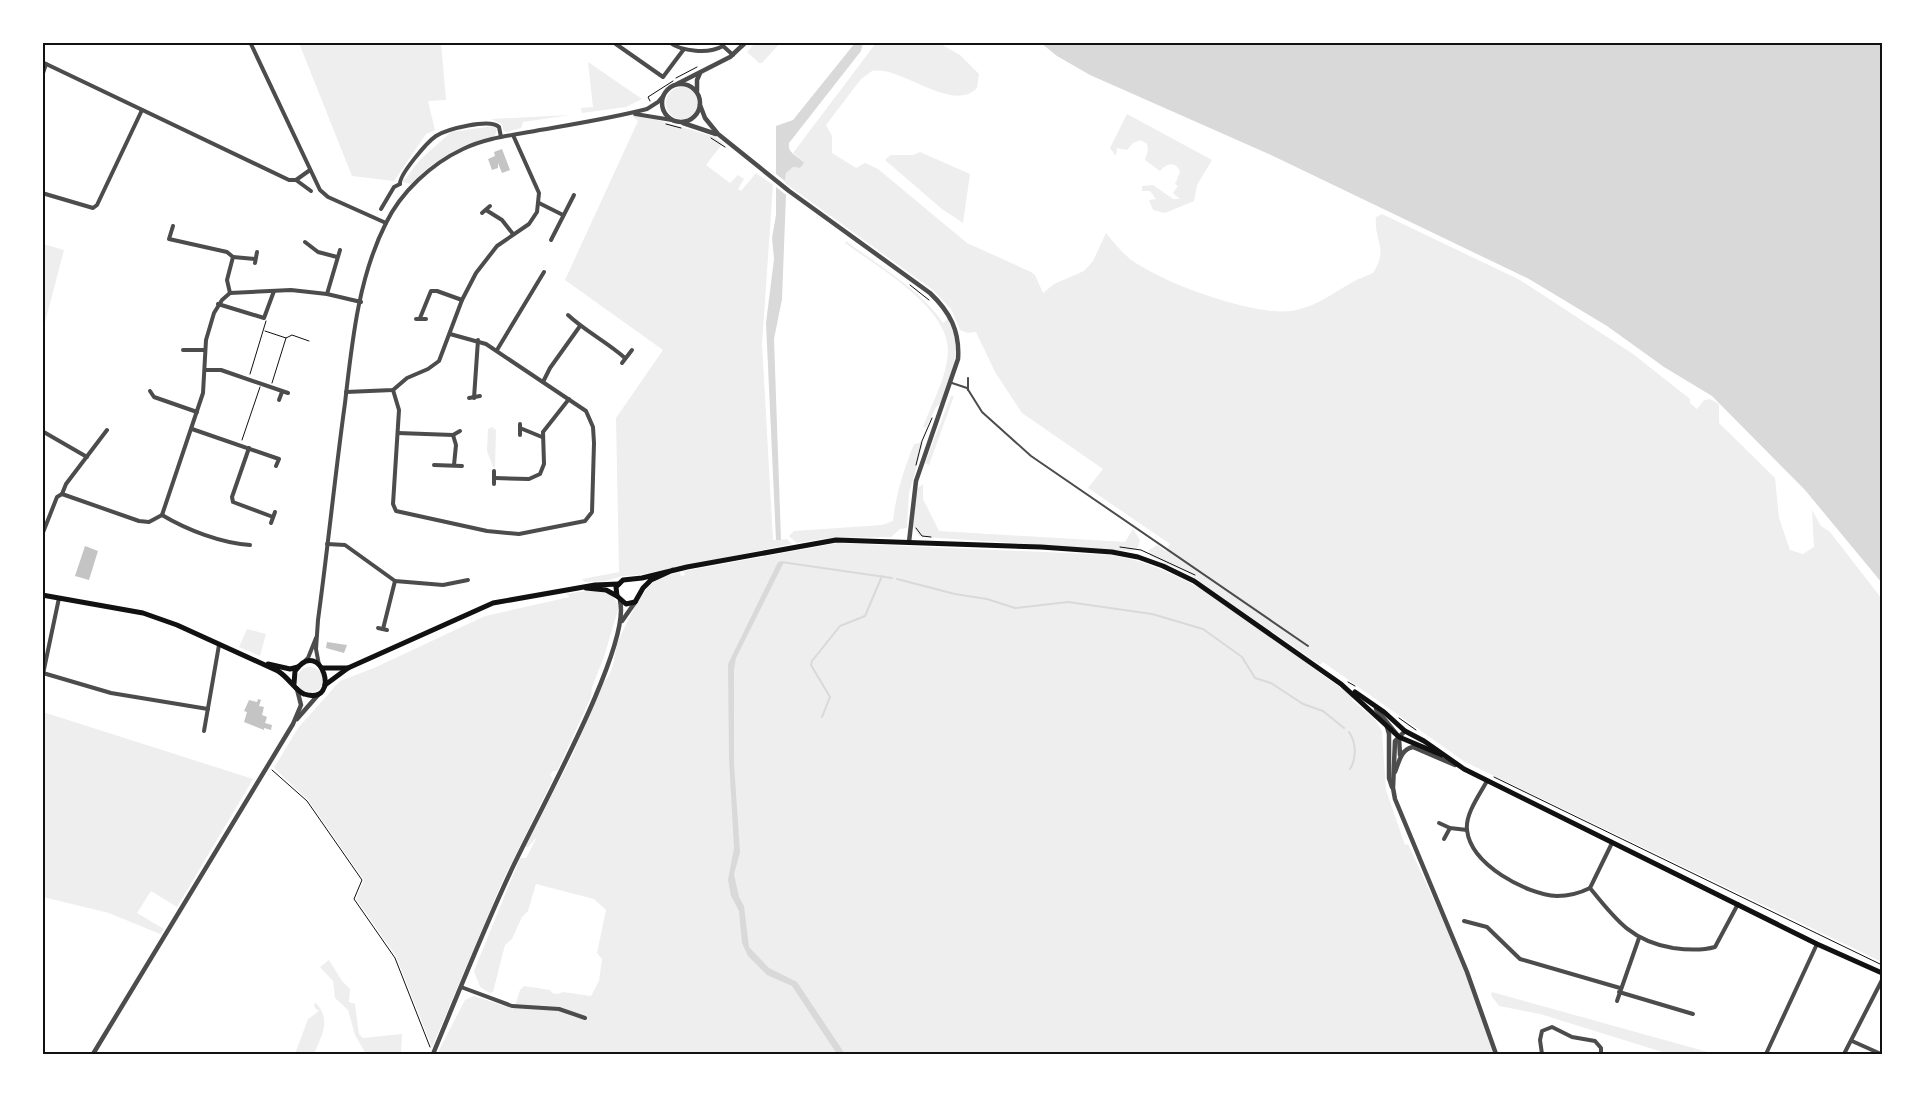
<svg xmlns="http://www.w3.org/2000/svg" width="1925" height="1097" viewBox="0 0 1925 1097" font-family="'PT Sans',sans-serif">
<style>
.green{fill:#eee}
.water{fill:#d9d9d9}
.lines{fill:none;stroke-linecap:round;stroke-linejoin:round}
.stream{stroke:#d9d9d9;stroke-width:2}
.building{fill:#c4c4c4}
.path{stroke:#111;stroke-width:1}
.service{stroke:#4c4c4c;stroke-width:2}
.minor{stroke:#4c4c4c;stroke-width:4}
.tertiary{stroke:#4c4c4c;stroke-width:4.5}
.secondary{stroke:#111;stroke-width:5}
.neatline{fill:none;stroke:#111;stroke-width:2}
</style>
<rect width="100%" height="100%" fill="#fff"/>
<g class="green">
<polygon points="299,43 441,43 446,100 428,101 435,130 426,134 394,181 352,176"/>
<polygon points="755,43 779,42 780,43 762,63 759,63 747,52"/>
<path d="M 876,43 L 939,43 L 960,55 L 979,74 L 977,88 C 952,114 901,65 872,71 L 861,79 L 826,125 L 832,136 L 832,153 L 856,168 L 865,163 L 878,169 L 967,243 L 1031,272 L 1035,275 L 1043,293 L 1054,284 L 1084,271 L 1093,261 L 1106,233 C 1113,242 1121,251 1129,258 C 1159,282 1253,316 1291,311 C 1316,307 1331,294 1353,282 C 1359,278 1367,276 1373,273 C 1389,248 1374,242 1376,217 L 1382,214 L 1520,280 L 1633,354 L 1690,399 L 1690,403 L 1697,409 L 1704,400 L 1710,399 L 1719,404 L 1719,423 L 1775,478 L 1779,518 L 1790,550 L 1803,554 L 1814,547 L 1812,510 L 1821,526 L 1830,532 L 1882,599 L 1882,962 L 1465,762 L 1323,662 L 1320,665 L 1192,576 L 1150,556 L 1149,550 L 1157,545 L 1166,551 L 1170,544 L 1088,488 L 1103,469 L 1022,413 L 995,372 L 976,332 L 968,333 L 960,330 L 951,309 L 933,290 L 785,183 L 786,173 L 793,167 L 798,168 L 803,161 L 793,153 Z"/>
<polygon points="588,62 642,99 626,107 582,113 581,108 593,107"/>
<circle cx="682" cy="103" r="16"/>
<path d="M 1127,114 L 1212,160 L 1197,185 L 1194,201 L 1165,213 L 1153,210 L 1149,200 L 1156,199 L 1150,191 L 1142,191 L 1142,186 L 1153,185 L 1173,199 L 1180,199 L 1173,193 L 1178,186 L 1175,184 L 1180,172 C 1176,161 1167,163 1160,171 L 1145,160 L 1148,150 L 1147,144 L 1141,140 L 1133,143 L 1127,150 L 1117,148 L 1116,156 L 1110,148 Z"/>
<polygon points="570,115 523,122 521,128 506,132 503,130 502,124 491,119"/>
<polygon points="632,116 654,119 715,137 723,143 706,165 730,183 738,175 744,179 738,189 741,191 756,173 773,185 762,344 773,540 787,539 792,544 639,575 623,576 606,581 585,582 582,579 619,572 616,418 663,350 565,280 638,121"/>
<path d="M 494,126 L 497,129 L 495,136 C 462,144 434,159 411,184 L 403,182 L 403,178 L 405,179 L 421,159 L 451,132 Z"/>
<polygon points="920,152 970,174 963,223 942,209 885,160 891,155 913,155"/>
<path d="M 846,241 C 879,266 920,289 943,323 L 948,319 L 956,340 L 954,368 L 942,402 L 936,407 L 926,428 L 923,427 C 932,403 947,377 948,351 C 949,307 876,266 845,243 Z"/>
<polygon points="43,244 64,250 43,330 42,244"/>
<polygon points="951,396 954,396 929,465 925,463"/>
<polygon points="492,427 496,430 495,468 493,467 487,451 488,429"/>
<path d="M 920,441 L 923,444 L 909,493 L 907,528 L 900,529 L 891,537 L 829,538 L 797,543 L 789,536 L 794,531 L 882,525 L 893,521 C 896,494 904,469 914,444 L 920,443 Z"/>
<polygon points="923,484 923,499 939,531 1125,542 1133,529 1140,540 1138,548 1132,551 924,537 919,536 913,527 916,493 917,489"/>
<path d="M 838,543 L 1112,555 C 1204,571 1276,646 1352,695 L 1352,700 L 1374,718 L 1382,731 L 1386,790 L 1405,845 L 1408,844 L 1467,972 L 1493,1054 L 437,1054 L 465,1000 L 474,996 L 514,1009 L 520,990 L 524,986 L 550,990 L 552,993 L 558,994 L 563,992 L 591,996 L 599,981 L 602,959 L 597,953 L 606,910 L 594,899 L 536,884 L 528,911 L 522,917 L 512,939 L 505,945 L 493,992 L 490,993 L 480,987 L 474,971 L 520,858 L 526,858 L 537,837 L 528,847 L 525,847 L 572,756 L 604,682 C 614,671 614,658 617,645 C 621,633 642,591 651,584 C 659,577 671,575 680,572 L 681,576 L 685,575 L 684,571 Z"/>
<polygon points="592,590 612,595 619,606 604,657 592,687 591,697 557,771 553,771 550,775 553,779 502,882 432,1047 396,956 356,899 364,880 308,800 274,768 298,728 340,681 374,668 485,616 570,597 566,594"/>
<polygon points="247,629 266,634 260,656 239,647"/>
<circle cx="310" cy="680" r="13"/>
<polygon points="43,712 253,779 177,907 151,891 137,913 164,929 160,934 109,913 43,897"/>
<polygon points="329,960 342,981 350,989 349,1002 355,1004 359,1034 363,1038 402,1034 401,1054 366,1054 355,1035 348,1010 335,998 333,981 320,967"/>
<polygon points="1492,992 1715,1054 1669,1054 1540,1014 1499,1006 1491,995"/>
<path d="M 316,1003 C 332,1020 321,1037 314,1054 L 295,1054 L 308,1019 L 319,1011 L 315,1008 L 314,1004 Z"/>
</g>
<g class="water">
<path d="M 855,43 L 863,43 L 861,51 L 789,143 C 787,154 799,156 804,163 L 800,168 L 793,167 L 786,173 L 785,181 L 776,174 L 776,126 L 793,120 Z"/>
<polygon points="1041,43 1882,43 1882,583 1805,490 1712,396 1664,367 1607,326 1529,279 1271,155 1090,75 1057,56"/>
<polygon points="776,187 786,195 782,299 774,339 781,540 776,540 766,323 774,259 772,238 776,215"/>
<polygon points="778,562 784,562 736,658 734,670 734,764 740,852 734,874 739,897 744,906 749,947 769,968 797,982 845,1054 837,1054 792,986 767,975 748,956 742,943 739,911 731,896 728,880 734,848 729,759 728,664"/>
</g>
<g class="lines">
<g class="stream">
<polyline points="781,562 892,578"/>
<polyline points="897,579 955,594 987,599 1015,608 1068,602 1152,614 1203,629 1242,657 1255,678 1271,683 1303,704 1323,711 1344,728"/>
<polyline points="822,717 830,697 811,665 812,661 840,626 865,616 882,576"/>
<path d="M 1349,732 C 1356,742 1357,758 1350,769"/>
</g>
</g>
<g class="building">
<polygon points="502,149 510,170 502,173 498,163 498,168 492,170 488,159 495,156 494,152"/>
<polygon points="85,546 98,551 89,580 75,576"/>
<polygon points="327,642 347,645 344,653 326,648"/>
<polygon points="258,699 261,700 259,706 264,707 262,715 267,717 265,723 272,725 271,730 264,728 264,730 244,722 247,712 244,711 249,700 257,702"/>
</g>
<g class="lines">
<g class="path">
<polyline points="676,78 697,67"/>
<polyline points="650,101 648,97 673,81"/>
<polyline points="666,124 681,128"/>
<polyline points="711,138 725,147"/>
<polyline points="910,285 929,300"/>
<polyline points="265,331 286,338 292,335 309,341"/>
<polyline points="250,374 266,321"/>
<polyline points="272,383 286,338"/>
<polyline points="242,440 260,387"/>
<polyline points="916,465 922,441 932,418"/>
<polyline points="916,528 922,536 931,537"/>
<polyline points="1120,547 1141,550 1195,575"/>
<polyline points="1348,682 1355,686"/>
<polyline points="1399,718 1416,730"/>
<polyline points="272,770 307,801 362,880 354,899 395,958 430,1047"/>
<polyline points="1494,777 1882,965"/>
</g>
<g class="service">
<polyline points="952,383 967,388 982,412 1031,456 1308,646"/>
<polyline points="968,390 968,378"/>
</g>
<g class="minor">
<polyline points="250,42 320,190 328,197 386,223"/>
<polyline points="613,42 663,77 684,49"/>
<path d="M 669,42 C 682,52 709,54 723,46 L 733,55"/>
<polyline points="42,62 289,180 296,180 310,170"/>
<polyline points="42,76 46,64"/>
<polyline points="635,114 672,120"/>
<polyline points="296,180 311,191"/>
<path d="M 400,184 C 399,175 427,142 436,136 C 447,129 490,118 499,127 L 501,137"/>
<polyline points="42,193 93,208 97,205 142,110"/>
<polyline points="539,203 563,215"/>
<polyline points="381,209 394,187 400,184"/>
<polyline points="486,210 502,220 513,234"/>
<polyline points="482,213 490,206"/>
<polyline points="173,226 169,239 227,252 233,257 227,280 230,293"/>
<polyline points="551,240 574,195"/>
<polyline points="305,242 318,252 337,257"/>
<polyline points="233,257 255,259"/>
<polyline points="255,263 257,252"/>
<polyline points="327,294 340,250"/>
<polyline points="218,304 264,318 274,291"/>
<path d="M 568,315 C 585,331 607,342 625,358"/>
<polyline points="420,318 431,291 437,291 462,300"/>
<polyline points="416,319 426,319"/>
<polyline points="183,350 205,350"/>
<polyline points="497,350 544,272"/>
<polyline points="622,363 632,350"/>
<polyline points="205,370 221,370 288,393"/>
<polyline points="543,382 550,368 580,326"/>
<polyline points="393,390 399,410 393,504 396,511 487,531 519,534 585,521 592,512 594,443 593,427 586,411 486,344 450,334"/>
<polyline points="150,391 154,397 197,412"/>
<polyline points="346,392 393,390 407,378 428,369 439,361 462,300 476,273 497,246 529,224 537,212 539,193 513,135"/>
<polyline points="469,398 480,396"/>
<polyline points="474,398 478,340"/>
<polyline points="279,400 282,392"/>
<polyline points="520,428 542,437"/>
<polyline points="192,429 279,459 276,466"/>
<polyline points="42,431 87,457"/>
<polyline points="398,433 453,435 456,445 454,465"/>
<polyline points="453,435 460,431"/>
<polyline points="520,435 520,424"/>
<polyline points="249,448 232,497 233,502 273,517"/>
<polyline points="434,465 462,466"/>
<polyline points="495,478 529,479 540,474 544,464 543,432 569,399"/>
<polyline points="494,484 494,471"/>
<polyline points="62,494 139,521 149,522 162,515 203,393 206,340 214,313 222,300 230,293 291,290 327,294 361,302"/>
<path d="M 162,515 C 187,530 221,543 250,545"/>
<polyline points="271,523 275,512"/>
<polyline points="42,535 57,497 62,494 66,484 107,430"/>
<polyline points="327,544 345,545 395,581 443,585 468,580"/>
<polyline points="378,628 387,630"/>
<polyline points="383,629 395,581"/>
<polyline points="304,662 308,658 316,638"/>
<path d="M 319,665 L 316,649 L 318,620 C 328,547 335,475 345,403 C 352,343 358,278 386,223 C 401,192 431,164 463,149 C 484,139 506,136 529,132 C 568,125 608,119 647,109 L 658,102 L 664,95"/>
<polyline points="43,673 111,693 208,709"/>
<polyline points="43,674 59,598"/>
<polyline points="204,731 219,645"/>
<path d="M 1487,781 C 1480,794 1465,814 1467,830 C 1471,865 1526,894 1557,896 C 1569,896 1580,893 1590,888"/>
<polyline points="1439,823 1450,828 1467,830"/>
<polyline points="1444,839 1450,828"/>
<path d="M 1612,843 L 1590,888 C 1615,919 1631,941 1673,948 C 1687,950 1701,951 1715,947 L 1738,904"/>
<polyline points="1464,921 1487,927 1520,959 1620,988"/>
<polyline points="461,987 512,1006 559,1009 585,1018"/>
<polyline points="1619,992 1693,1014"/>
<polyline points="1617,1001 1639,938"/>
<polyline points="1852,1041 1881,1054"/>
<polyline points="1542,1054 1540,1040 1542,1031 1552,1027 1572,1037 1595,1041 1601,1048 1601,1054"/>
<polyline points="1766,1054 1817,944"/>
<polyline points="1844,1054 1882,980"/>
</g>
<g class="tertiary">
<polyline points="677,84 730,57 746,42"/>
<circle cx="681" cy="103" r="19"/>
<polyline points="697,91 697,80 700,73"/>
<path d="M 700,105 L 705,118 L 718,134 L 789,191 L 930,293 C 950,312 960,331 958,359 L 916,481 L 909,542"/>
<polyline points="683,123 716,134"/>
<polyline points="622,621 636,601"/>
<polyline points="1376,709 1399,737 1400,755"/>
<polyline points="297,719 318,695"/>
<polyline points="1387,727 1389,734 1389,778 1392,787"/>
<polyline points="1405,731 1395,741 1393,788 1395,799 1467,972 1496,1054"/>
<path d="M 1395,772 C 1399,762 1401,749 1413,747 L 1455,765"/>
<polyline points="93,1054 293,724 301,705 297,689"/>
<path d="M 433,1054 C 458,994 482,933 510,873 C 533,822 632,647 620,601"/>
</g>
<g class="secondary">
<polyline points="673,570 651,580 643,588 635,602 626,604 617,596 616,587 623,580 642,578 687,567 836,540 1041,547 1112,552 1138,557 1163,566 1194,581 1341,684 1399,737 1442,755"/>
<polyline points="586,588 606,590 617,596"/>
<path d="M 42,595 L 143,613 L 177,625 L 278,671 C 288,677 297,692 304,694 C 343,707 321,634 295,671 L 294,684"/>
<polyline points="268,664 290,669 298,667"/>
<polyline points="322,668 348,668"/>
<polyline points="325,685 348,668 493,603 595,585 619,584"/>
<polyline points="1355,692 1384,712 1405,731 1424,741 1464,769 1817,944 1882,973"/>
</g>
</g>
<rect width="1925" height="1097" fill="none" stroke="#ffffff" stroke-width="88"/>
<rect x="44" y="44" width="1837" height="1009" class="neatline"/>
</svg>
